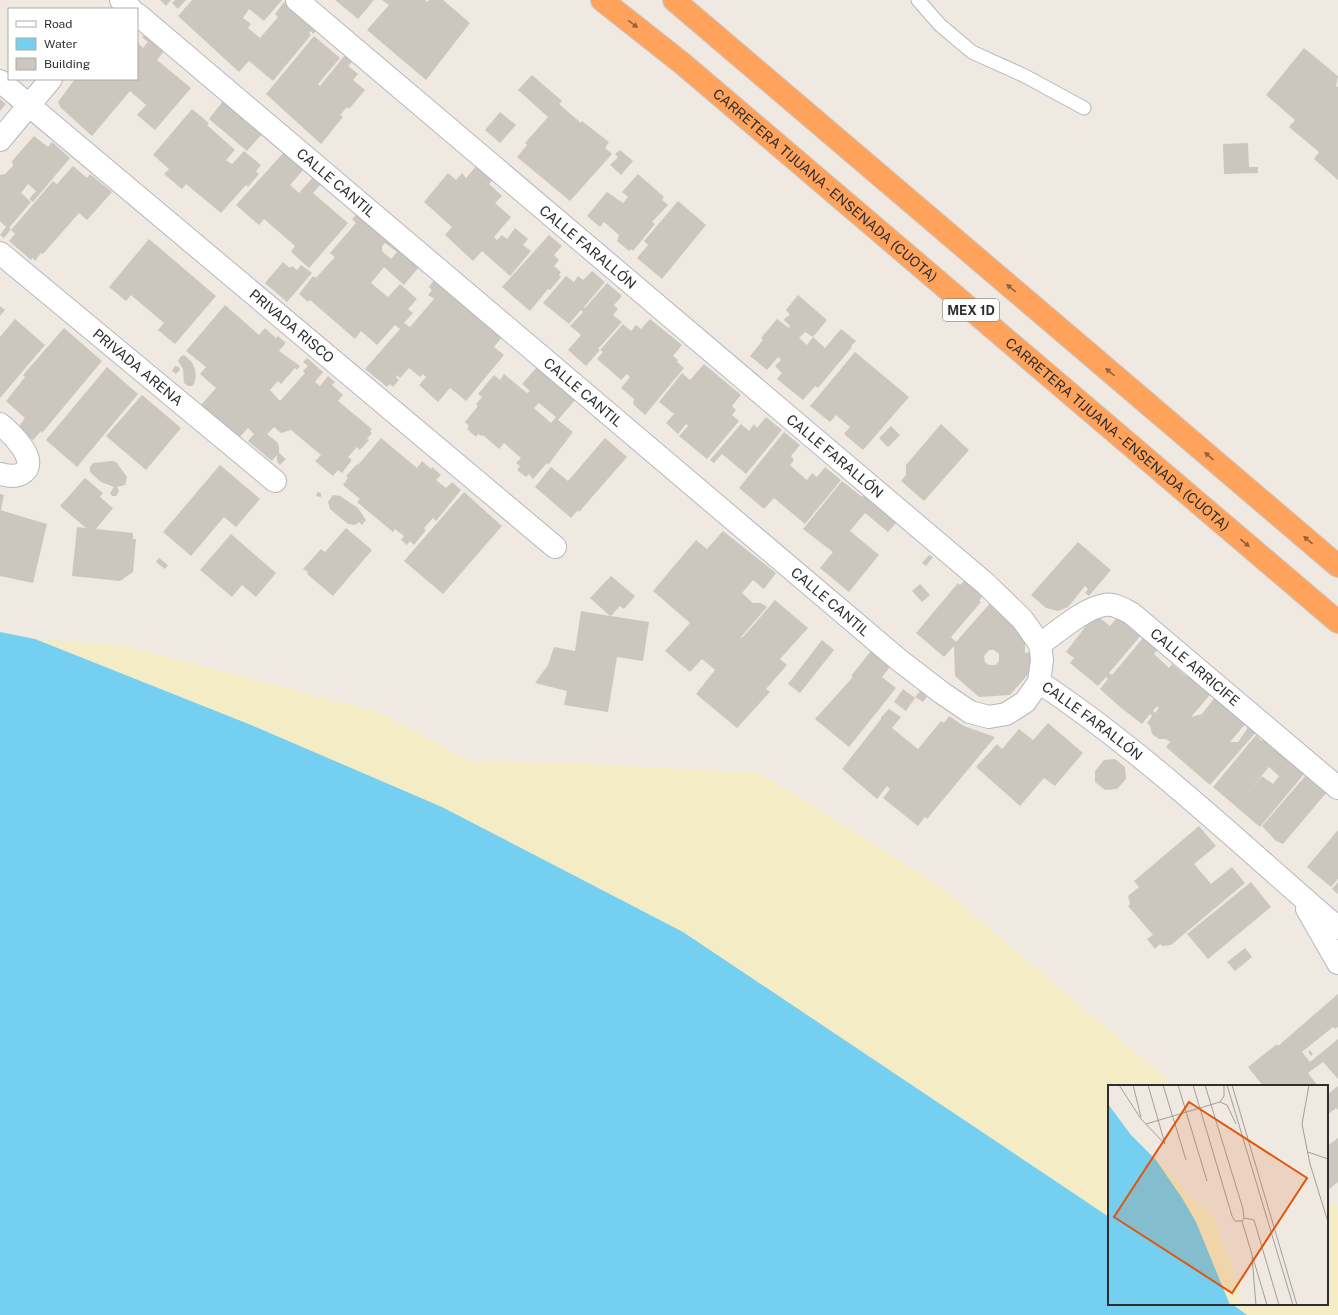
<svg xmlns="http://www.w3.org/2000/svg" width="1338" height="1315" viewBox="0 0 1338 1315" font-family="'Public Sans',sans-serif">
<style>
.sand{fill:#f3ecc5}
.water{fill:#75cff0}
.building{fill:#cbc7bf;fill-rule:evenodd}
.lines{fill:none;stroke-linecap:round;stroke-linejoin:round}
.lane-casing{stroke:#b4b7c1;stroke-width:15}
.street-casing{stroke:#b4b7c1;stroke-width:24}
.highway-casing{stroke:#c9c9c9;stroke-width:24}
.lane{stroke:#fff;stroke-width:13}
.street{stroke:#fff;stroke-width:22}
.highway{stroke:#ffa35c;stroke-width:22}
.oneway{fill:#8c6343}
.labels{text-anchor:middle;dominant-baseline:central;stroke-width:3;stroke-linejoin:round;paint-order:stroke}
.shield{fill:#fff;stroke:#6d6d6d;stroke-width:1}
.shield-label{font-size:13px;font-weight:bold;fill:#2e2e2e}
.street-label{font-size:14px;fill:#2e2e2e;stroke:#fff}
.inset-road{fill:none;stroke:#a29e99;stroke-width:1}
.view{fill:#df570e;fill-opacity:0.15;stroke:#df570e;stroke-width:2}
.inset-edge{fill:none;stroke:#2e2e2e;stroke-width:2}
</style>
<rect width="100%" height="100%" fill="#efe9e1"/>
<g class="sand">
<polygon points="35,639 122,645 381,713 469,761 588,764 760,773 937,884 1175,1086 1109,1086 1109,1217 683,932 442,807 251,725"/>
<polygon points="1327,1201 1338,1208 1338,1315 1247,1315 1232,1304 1327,1304"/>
</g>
<polygon class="water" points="0,632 35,639 251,725 442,807 683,932 1109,1217 1109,1304 1232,1304 1247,1315 0,1315"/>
<g class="building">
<polygon points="160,0 171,0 166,6"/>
<polygon points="175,0 186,0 178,9 172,3"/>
<polygon points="192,0 282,0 264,21 249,9 243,18 251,24 248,28 260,38 278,17 275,14 284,2 317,30 313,34 311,31 309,33 311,35 273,81 249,61 239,72 178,16"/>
<polygon points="335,0 374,0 358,19"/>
<polygon points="382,0 425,0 428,2 429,0 443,0 470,23 426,80 367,30 389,5"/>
<polygon points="145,34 164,51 157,60 191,88 155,130 137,115 146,105 130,91 92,136 61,108 58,102 75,79 137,79 137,42 143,48 148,42 142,37"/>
<polygon points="314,36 340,58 318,84 320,86 345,55 353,61 348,66 358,74 353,80 365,90 349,109 347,107 340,115 343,117 321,144 266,94"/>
<polygon points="1304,48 1338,76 1336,86 1338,87 1338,180 1314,159 1319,152 1289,127 1295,120 1266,95"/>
<polygon points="532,75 562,101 559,104 581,123 582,121 609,142 605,148 612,154 570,201 517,157 527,145 525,143 548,117 518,90"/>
<polygon points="0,99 6,104 0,111"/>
<polygon points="223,101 262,134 247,151 209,119"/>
<polygon points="192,109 209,123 207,125 235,150 226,160 232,164 244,151 261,165 256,171 259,174 248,187 246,185 221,213 186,184 182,189 164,174 169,169 153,155"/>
<polygon points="500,112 516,125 500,143 485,130"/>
<polygon points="34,136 48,147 52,142 70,158 33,202 29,199 36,191 28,184 21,193 31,202 9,228 11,229 4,238 0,235 6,227 0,221 0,175 5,174 13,166 12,161"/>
<polygon points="1248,143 1249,167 1258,167 1258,173 1224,174 1223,144"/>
<polygon points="620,150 633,161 621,175 610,165 618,157 615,154"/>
<polygon points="284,152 304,169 290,185 299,193 313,177 321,184 313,193 348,223 309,268 291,252 295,246 264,219 259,225 236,205"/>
<polygon points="477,165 493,179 489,184 502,196 495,203 511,217 494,237 497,240 502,235 507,239 515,228 528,239 523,245 531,251 510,276 482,251 473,261 445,235 452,227 424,202 448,173 456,180 462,173 466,178"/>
<polygon points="73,166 87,178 90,174 112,192 87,220 79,213 43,254 41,253 35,261 33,258 31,260 9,241 15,234 11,230 53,181 57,184"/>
<polygon points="638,174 664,197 662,200 668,205 652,222 655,224 633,251 631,249 629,251 617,241 619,235 604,222 600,227 587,216 607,192 623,203 628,197 622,192"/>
<polygon points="678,201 706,225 662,279 637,258 648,245 644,241"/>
<path d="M 357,214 L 419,267 L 404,285 L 384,267 L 371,283 L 388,297 L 400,284 L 417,299 L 408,309 L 413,313 L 404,323 L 410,327 L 434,299 L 428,295 L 432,290 L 429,287 L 434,280 L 502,337 L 494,347 L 504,355 L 466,401 L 450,388 L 438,402 L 419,385 L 426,377 L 423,374 L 420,377 L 409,368 L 400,378 L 397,375 L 396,377 L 399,380 L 393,387 L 390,384 L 387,387 L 365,369 L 400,329 L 395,325 L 377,345 L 361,331 L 355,339 L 310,300 L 308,302 L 299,294 L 313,276 L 316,278 L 335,257 L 330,253 L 356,223 L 352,219 ZM 385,243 L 397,252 L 391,259 L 382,251 L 382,246 Z"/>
<polygon points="549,235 562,246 554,255 559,260 554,266 561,272 559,275 561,277 550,290 548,289 530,311 502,287"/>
<polygon points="149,239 216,296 175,344 158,330 164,323 131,295 126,301 109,287"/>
<polygon points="283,262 290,268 292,266 297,270 301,265 312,273 287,302 265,283"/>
<polygon points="592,271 605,282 584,307 585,308 607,283 622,296 614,305 618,309 613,315 622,322 598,349 600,350 586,366 568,350 581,335 570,326 583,312 581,310 569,324 543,303 566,276 574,282 578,276 583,280"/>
<polygon points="798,295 827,320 813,337 805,332 799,338 807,345 813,337 825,348 841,329 856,341 851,346 852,347 818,388 815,386 803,400 777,379 782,373 775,366 781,360 778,357 767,370 750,356 763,340 761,338 777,319 789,328 790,326 784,320 785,318 790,315 786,310"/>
<polygon points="225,305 259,335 265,328 276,338 278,336 286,343 279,351 300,366 297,370 295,368 281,384 278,381 270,390 280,401 305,373 303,371 308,366 303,362 307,358 323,372 315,382 320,386 328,376 335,382 332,385 343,395 338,401 372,429 370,431 372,433 367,439 369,440 360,450 357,447 348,457 352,460 342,473 338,470 333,476 315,461 321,455 291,430 281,433 274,427 267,434 277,442 279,446 279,453 286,459 280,465 277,461 277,455 272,461 248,441 254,434 248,428 239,438 201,405 216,388 200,374 206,367 186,351"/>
<polygon points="0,306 5,310 0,316"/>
<polygon points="15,319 45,345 0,398 0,337"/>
<polygon points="650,319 682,345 673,356 678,360 677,362 684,368 645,415 633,404 634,399 621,388 630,377 627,374 621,380 597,359 603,352 600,350 623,324 631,331 636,325 641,329"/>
<polygon points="64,328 102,361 42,433 41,431 33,440 18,428 25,418 6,401 25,377 23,375"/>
<polygon points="855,352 909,397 863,450 844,434 850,427 836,415 830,422 810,406"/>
<polygon points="184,355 192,362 195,369 196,376 194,384 192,386 188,386 184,383 183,369 178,361 180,357"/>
<polygon points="704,364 741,395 732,406 736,410 732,415 739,421 707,459 679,436 688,426 686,424 678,434 666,423 674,414 659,402 682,373 690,380"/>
<polygon points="175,366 179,367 180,370 176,374 172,371"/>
<polygon points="107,367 138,394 77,467 46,440"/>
<path d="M 537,367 L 575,400 L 558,420 L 573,432 L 548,465 L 547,463 L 533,479 L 529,474 L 526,477 L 517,470 L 520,466 L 516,463 L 521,458 L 504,443 L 499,449 L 483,435 L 482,436 L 478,434 L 476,437 L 467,429 L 469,426 L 465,422 L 478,406 L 476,404 L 482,397 L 478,394 L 494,375 L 500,380 L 504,374 L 527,393 L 530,391 L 522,384 ZM 539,403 L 556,417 L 551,423 L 534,408 Z"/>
<polygon points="142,395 181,428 146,470 106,436"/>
<polygon points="766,417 782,430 746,474 722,454 714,463 710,460 741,424 749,431 754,424 757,428"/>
<polygon points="941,424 969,450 924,501 901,481 906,475 906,465"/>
<polygon points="891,426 900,435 888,447 879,438"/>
<polygon points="784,432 800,445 791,456 794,460 790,465 800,474 807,480 812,473 817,477 825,467 841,480 805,524 774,498 764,509 739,488"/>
<polygon points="381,438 417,468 422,461 431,469 432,467 441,475 436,480 446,488 452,482 461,490 436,521 433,518 424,528 426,530 414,545 410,541 407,545 401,540 404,536 395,529 393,532 357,502 360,499 343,485 348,478 346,476 357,464 358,465"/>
<polygon points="605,438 627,457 579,512 578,510 571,518 535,487 551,467 568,481"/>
<polygon points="112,461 116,462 127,477 125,485 117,487 119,491 116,496 112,496 110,493 114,487 101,482 90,472 90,467 93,463"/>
<polygon points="220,465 260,499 236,527 224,517 191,556 163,532"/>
<polygon points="85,478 103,493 100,497 113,508 96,529 133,533 133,539 136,539 133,572 120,581 72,576 77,527 86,528 60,506"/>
<polygon points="842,481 862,497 863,495 873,504 874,502 897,522 888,532 865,513 850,531 879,555 849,592 820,568 833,552 803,529"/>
<polygon points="318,492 321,493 321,497 316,496"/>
<polygon points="464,492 502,526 443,594 404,561"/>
<polygon points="0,494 4,495 1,510 0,510"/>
<polygon points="333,495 340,496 358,508 366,520 362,525 359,522 355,525 348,524 330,509 328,502"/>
<polygon points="0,510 47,524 33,583 0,576"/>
<polygon points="346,528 372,550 333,596 307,574 308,572 303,569 321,549 325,552"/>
<polygon points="723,531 776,573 764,589 753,580 742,593 753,603 761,603 767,607 741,637 742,638 775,600 808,628 780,659 787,665 766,689 770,692 737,728 696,694 715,670 702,659 690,672 665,651 690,623 653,591 696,540 707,549"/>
<polygon points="231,534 276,573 256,597 242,585 232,597 200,570"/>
<polygon points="1078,542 1111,570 1089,596 1085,593 1088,589 1085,586 1068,607 1058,611 1046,608 1031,595"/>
<polygon points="929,555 933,557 926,566 922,563"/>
<polygon points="159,558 168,565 165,569 156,562"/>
<polygon points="611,576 635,596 624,609 620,606 611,616 649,622 643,661 617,657 608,712 564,705 567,691 535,683 548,665 554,647 575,651 581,611 610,616 590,598"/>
<path d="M 966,579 L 984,594 L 979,601 L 981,602 L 951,637 L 956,642 L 992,601 L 996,604 L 993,607 L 1018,630 L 1032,639 L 1025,642 L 1025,653 L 1030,652 L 1031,671 L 1010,695 L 979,697 L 955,676 L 954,646 L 944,657 L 916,633 L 958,583 L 960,585 ZM 989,650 L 994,650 L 999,654 L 999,661 L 996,665 L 989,665 L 985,662 L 984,656 Z"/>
<polygon points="920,584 930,595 922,602 912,591"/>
<path d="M 1095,614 L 1110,626 L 1120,614 L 1143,633 L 1109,673 L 1112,675 L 1143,638 L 1157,650 L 1154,654 L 1169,668 L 1172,664 L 1186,676 L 1192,669 L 1215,689 L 1191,717 L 1202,714 L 1215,697 L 1247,722 L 1230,742 L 1238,742 L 1247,729 L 1247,716 L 1257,731 L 1210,785 L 1166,747 L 1170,742 L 1166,739 L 1159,739 L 1152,734 L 1150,726 L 1147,723 L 1152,716 L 1150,714 L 1142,724 L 1120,707 L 1100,689 L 1108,679 L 1106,677 L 1098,686 L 1070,663 L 1074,658 L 1066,652 ZM 1157,706 L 1159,708 L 1155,713 L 1153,711 Z"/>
<polygon points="822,640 834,650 800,693 788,684"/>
<polygon points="871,651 890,667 882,677 896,688 849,747 815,719 853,677 851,676"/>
<polygon points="903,689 915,698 906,711 894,702"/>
<polygon points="920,691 927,697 923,702 915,697"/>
<polygon points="889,709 901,717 892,728 918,749 941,721 944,723 949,716 964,726 995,737 927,819 925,817 918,826 883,798 890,789 887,786 877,799 842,769 881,719 881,717"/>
<polygon points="1048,723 1083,753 1055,786 1044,778 1020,806 976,767 997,744 1002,749 1019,729 1033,740"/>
<path d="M 1268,733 L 1309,768 L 1260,827 L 1213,787 L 1256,735 L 1262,741 ZM 1269,767 L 1279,776 L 1273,784 L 1262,776 L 1246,794 Z"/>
<polygon points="1115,759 1125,767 1126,779 1117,789 1105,790 1095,782 1095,771 1104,760"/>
<polygon points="1307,774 1327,792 1283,844 1276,841 1262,826"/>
<polygon points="1199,826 1216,846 1194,864 1211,884 1232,867 1245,883 1171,945 1162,946 1160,944 1155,949 1147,939 1153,935 1128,906 1130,904 1128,896 1139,887 1134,881"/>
<polygon points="1338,830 1338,879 1331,887 1307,867"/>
<polygon points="1251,882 1271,907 1208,959 1187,934"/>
<polygon points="1338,882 1338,894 1332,889"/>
<polygon points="1245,948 1252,957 1235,971 1227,962"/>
<polygon points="1338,994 1338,1027 1335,1029 1333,1027 1302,1052 1310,1062 1338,1039 1338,1079 1323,1062 1308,1073 1318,1086 1263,1086 1248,1067 1277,1044 1278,1046"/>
<polygon points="1310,1050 1313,1054 1311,1056 1308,1052"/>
<polygon points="1338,1086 1338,1110 1336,1108 1327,1115 1327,1095"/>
<polygon points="1338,1138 1338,1182 1327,1191 1327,1146"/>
</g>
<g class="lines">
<g class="lane-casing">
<polyline id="lane" points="918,0 940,25 972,52 1025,76 1084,108"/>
</g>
<g class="street-casing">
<g id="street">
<polyline points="121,0 131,9"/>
<path id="s1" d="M 137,14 L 899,660 L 942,693 L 970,712 L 989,717 L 1006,714 L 1025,702 L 1039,682 L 1042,660 L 1040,644 L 1022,619 L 986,584 L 297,0"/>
<path id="s2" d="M 0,81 L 555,547"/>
<polyline points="0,140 51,79"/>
<path id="s3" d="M 0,253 L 275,481"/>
<path d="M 0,424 C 10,432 39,459 24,472 C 17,478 8,476 0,474"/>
<path id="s4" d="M 1040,644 C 1058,632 1083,609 1104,605 C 1114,603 1123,609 1131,613 L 1338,788"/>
<path id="s5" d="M 1039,682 C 1146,753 1240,844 1338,928"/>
<polyline points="1307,909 1338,963"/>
</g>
</g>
<g class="highway-casing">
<g id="highway">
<path id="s6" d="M 602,0 L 683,64 L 1338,622"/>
<polyline points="674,0 1338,566"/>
</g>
</g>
<use href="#lane" class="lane"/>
<use href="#street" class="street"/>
<use href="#highway" class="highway"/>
</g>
<defs><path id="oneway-solid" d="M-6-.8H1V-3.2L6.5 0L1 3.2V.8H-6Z"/></defs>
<g class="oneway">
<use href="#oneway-solid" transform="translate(633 24) rotate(38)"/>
<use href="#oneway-solid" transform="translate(1011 288) rotate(-140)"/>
<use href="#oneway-solid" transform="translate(1110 372) rotate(-140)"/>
<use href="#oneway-solid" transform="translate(1209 456) rotate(-140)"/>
<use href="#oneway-solid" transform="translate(1308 540) rotate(-140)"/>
<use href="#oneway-solid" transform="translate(1245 543) rotate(40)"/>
</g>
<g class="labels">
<rect class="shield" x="943" y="299" width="56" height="22" rx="3"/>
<g class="shield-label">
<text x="971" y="310">MEX 1D</text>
</g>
<g class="street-label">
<text stroke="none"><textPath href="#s1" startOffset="261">CALLE CANTIL</textPath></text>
<text stroke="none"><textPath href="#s6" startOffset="290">CARRETERA TIJUANA - ENSENADA (CUOTA)</textPath></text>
<text transform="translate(588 247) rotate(40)">CALLE FARALLÓN</text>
<text stroke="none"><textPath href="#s2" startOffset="381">PRIVADA RISCO</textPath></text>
<text stroke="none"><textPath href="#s3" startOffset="179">PRIVADA ARENA</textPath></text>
<text stroke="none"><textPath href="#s1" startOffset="585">CALLE CANTIL</textPath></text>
<text stroke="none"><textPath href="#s6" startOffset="674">CARRETERA TIJUANA - ENSENADA (CUOTA)</textPath></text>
<text transform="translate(835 456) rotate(40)">CALLE FARALLÓN</text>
<text stroke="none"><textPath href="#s1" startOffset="909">CALLE CANTIL</textPath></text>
<text stroke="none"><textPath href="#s4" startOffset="188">CALLE ARRICIFE</textPath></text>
<text stroke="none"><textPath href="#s5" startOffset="66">CALLE FARALLÓN</textPath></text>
</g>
</g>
<g transform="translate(1108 1085)">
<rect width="220" height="220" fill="#efe9e1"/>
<path d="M 48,75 L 74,101 L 79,110 L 104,128 L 132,204 L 130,220 L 122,220 L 88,137 Z" fill="#f3ecc5"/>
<path d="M 0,19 L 23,50 L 48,75 L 74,113 L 88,137 L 122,220 L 0,220 Z" fill="#75cff0"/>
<path class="inset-road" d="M 11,0 L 33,34 L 57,59M 25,0 L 33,32M 40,0 L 57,59M 55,0 L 78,75M 70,0 L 99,96M 85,0 L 124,131 L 127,136 L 134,136M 97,0 L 135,124 L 136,133 L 134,136 L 159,220M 119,0 L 185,220M 124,0 L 189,220M 201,0 L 194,39 L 202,79 L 220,137M 112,17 L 119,20 L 128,39M 112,17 L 116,11 L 116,0M 38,39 L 112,17M 200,67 L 220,74M 136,133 L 146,135 L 171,220M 144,172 L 148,220"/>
<path class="view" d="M 81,17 L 199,93 L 124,208 L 6,132 Z"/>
<rect width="220" height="220" class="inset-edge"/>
</g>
<rect x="8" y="8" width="130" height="72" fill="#ffffff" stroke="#ababab"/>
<rect x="16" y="21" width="20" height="6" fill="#ffffff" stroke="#ababab"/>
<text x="44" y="28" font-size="12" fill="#2e2e2e">Road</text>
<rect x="16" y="38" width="20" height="12" fill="#75cff0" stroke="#ababab"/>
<text x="44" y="48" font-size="12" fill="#2e2e2e">Water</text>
<rect x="16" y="58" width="20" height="12" fill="#cbc7bf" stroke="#ababab"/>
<text x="44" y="68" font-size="12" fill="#2e2e2e">Building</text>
</svg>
